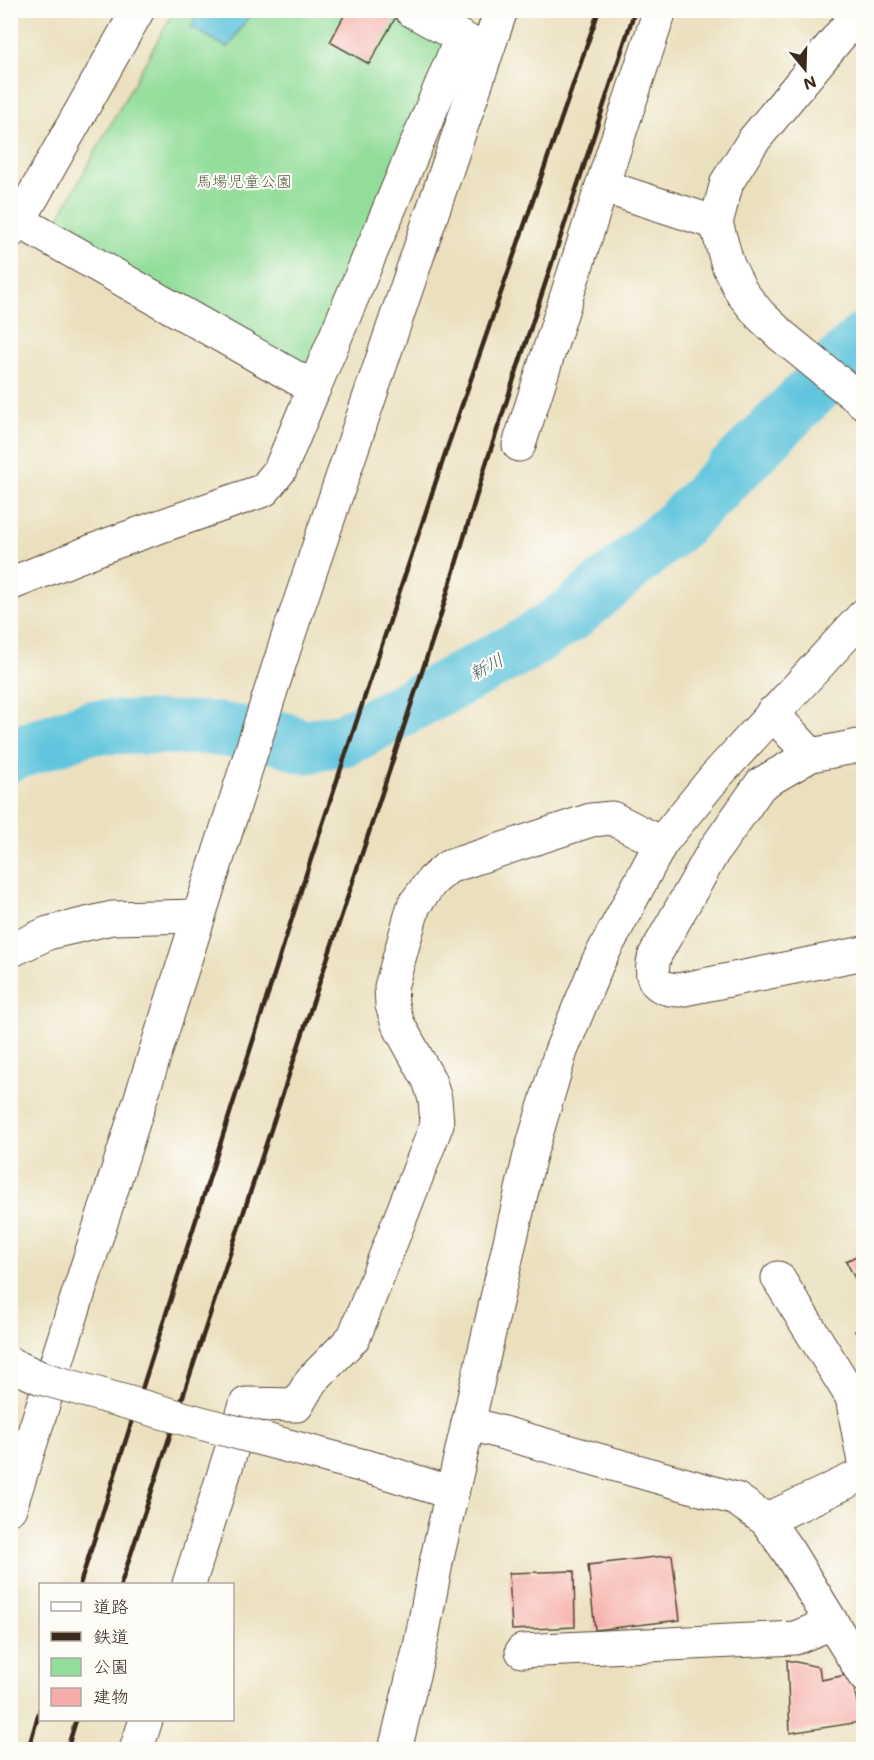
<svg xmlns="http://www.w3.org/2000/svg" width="874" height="1760" viewBox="0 0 874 1760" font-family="Mali,'Klee One',sans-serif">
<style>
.green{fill:#92dd99;stroke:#66845c;stroke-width:1.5}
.water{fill:#60c5dd;stroke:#4e787e;stroke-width:1.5}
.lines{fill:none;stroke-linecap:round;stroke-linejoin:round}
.river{stroke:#60c5dd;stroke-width:54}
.building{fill:#f6ada9}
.street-casing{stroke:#554536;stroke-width:35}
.secondary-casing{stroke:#554536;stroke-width:35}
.street{stroke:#fff;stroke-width:33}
.secondary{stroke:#fff;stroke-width:33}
.rail{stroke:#3b2a1e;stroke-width:4.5}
.secondary-bridge-casing{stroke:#554536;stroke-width:35;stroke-linecap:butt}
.secondary-bridge{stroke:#fff;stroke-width:33}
.labels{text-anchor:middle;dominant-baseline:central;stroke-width:4.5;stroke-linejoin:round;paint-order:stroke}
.park-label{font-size:16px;fill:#556043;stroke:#fdfcf7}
.water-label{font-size:18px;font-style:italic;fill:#486061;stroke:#fdfcf7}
</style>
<rect width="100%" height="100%" fill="#fdfcf7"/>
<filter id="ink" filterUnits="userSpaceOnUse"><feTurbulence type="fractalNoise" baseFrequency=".0167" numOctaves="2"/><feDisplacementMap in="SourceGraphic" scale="12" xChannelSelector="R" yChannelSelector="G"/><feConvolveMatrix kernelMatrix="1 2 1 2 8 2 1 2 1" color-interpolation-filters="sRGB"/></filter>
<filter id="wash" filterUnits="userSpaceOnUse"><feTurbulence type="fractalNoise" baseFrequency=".008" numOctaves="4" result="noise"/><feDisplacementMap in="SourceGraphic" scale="24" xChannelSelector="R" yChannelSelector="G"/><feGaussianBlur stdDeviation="1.35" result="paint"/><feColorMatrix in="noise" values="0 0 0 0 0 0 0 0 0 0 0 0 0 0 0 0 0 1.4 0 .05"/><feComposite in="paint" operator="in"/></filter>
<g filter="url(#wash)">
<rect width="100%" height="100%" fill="#ebe0be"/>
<polygon class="green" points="174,11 411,11 461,38 314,388 48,237"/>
<polygon class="water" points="200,11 200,10 252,11 228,48 191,27"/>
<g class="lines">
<polyline class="river" points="10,755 91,727 207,728 281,738 305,747 346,739 523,646 572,614 679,524 864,339"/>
</g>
<g id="blocks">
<g class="building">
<polygon points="347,10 390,10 397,15 369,64 330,42"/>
<polygon points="864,1252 864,1296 846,1261"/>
<polygon points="864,1327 864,1348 855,1331"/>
<polygon points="672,1555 680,1620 595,1630 588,1565"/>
<polygon points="574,1571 575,1627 512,1630 509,1573"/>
<polygon points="787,1660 819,1667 821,1680 851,1674 861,1722 790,1733"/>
</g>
</g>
</g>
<g filter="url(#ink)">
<use href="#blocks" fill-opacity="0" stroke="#554536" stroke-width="1.5"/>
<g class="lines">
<g class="street-casing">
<g id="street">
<polyline points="411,10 482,49"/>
<polyline points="660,10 602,186 716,223"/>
<polyline points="861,10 753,141 727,182 716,223 728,265 742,293 760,315 782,336 864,403"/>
<polyline points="19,221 314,388 461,38"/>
<polyline points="519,445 602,186"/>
<polyline points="10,584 110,544 264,490 280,470 314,388"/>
<polyline points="772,713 811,755"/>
<path d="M 864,745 L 811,755 L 761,784 L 713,852 L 655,955 C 648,979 655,989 679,990 L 864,953"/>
<polyline points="10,951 48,933 112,918 199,916"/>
<polyline points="778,1278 852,1397 864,1462"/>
<polyline points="468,1423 736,1499 766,1520 788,1551 864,1675"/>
<polyline points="766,1520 864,1474"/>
<polyline points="189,1584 246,1404 297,1405 311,1381 354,1337 437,1124 435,1099 429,1080 398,1024 392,1005 391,987 414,905 432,881 448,867 591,820 612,818 661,843"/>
<polyline points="522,1651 795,1638 832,1623"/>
<polyline points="136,1750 146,1720"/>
</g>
</g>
<g class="secondary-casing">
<g id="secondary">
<polyline points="10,232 19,221 138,10"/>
<polyline points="379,1470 452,1493"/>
<polyline points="10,1508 288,637 501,10"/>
<polyline points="395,1750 421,1642 437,1558 530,1155 561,1051 598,962 661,843 715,777 864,615"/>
</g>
</g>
<use href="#street" class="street"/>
<use href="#secondary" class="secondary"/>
<g class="rail">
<polyline points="80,1584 309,865 445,454 599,10"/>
<polyline points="121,1584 440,617 486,464 635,10"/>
<polyline points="28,1750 40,1709"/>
<polyline points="67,1750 76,1720"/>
</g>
<g class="secondary-bridge-casing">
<polyline id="secondary-bridge" points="10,1364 41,1378 197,1422 379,1470"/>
</g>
<use href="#secondary-bridge" class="secondary-bridge"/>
</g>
</g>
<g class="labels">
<g class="park-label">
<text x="244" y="180">馬場児童公園</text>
</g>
<g class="water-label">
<text transform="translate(486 666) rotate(-28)">新川</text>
</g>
</g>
<rect width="874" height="1760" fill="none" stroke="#fdfcf7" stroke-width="36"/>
<rect x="39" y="1583" width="195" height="138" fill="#fdfcf7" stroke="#afa8a0" stroke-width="1.5"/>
<rect x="51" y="1602" width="30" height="9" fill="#ffffff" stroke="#afa8a0" stroke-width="1.5"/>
<text x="93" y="1613" font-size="18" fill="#3b2a1e">道路</text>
<rect x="51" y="1632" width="30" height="9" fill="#3b2a1e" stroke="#afa8a0" stroke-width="1.5"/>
<text x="93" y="1643" font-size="18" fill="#3b2a1e">鉄道</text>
<rect x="51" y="1658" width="30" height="18" fill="#92dd99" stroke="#afa8a0" stroke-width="1.5"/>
<text x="93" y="1673" font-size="18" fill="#3b2a1e">公園</text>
<rect x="51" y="1688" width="30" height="18" fill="#f6ada9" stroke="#afa8a0" stroke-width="1.5"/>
<text x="93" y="1703" font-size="18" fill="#3b2a1e">建物</text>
<g transform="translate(805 69) rotate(161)" stroke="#fdfcf7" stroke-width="4.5" paint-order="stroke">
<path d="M0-4.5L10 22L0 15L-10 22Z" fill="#3b2a1e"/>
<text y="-9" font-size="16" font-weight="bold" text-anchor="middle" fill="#3b2a1e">N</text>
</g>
</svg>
